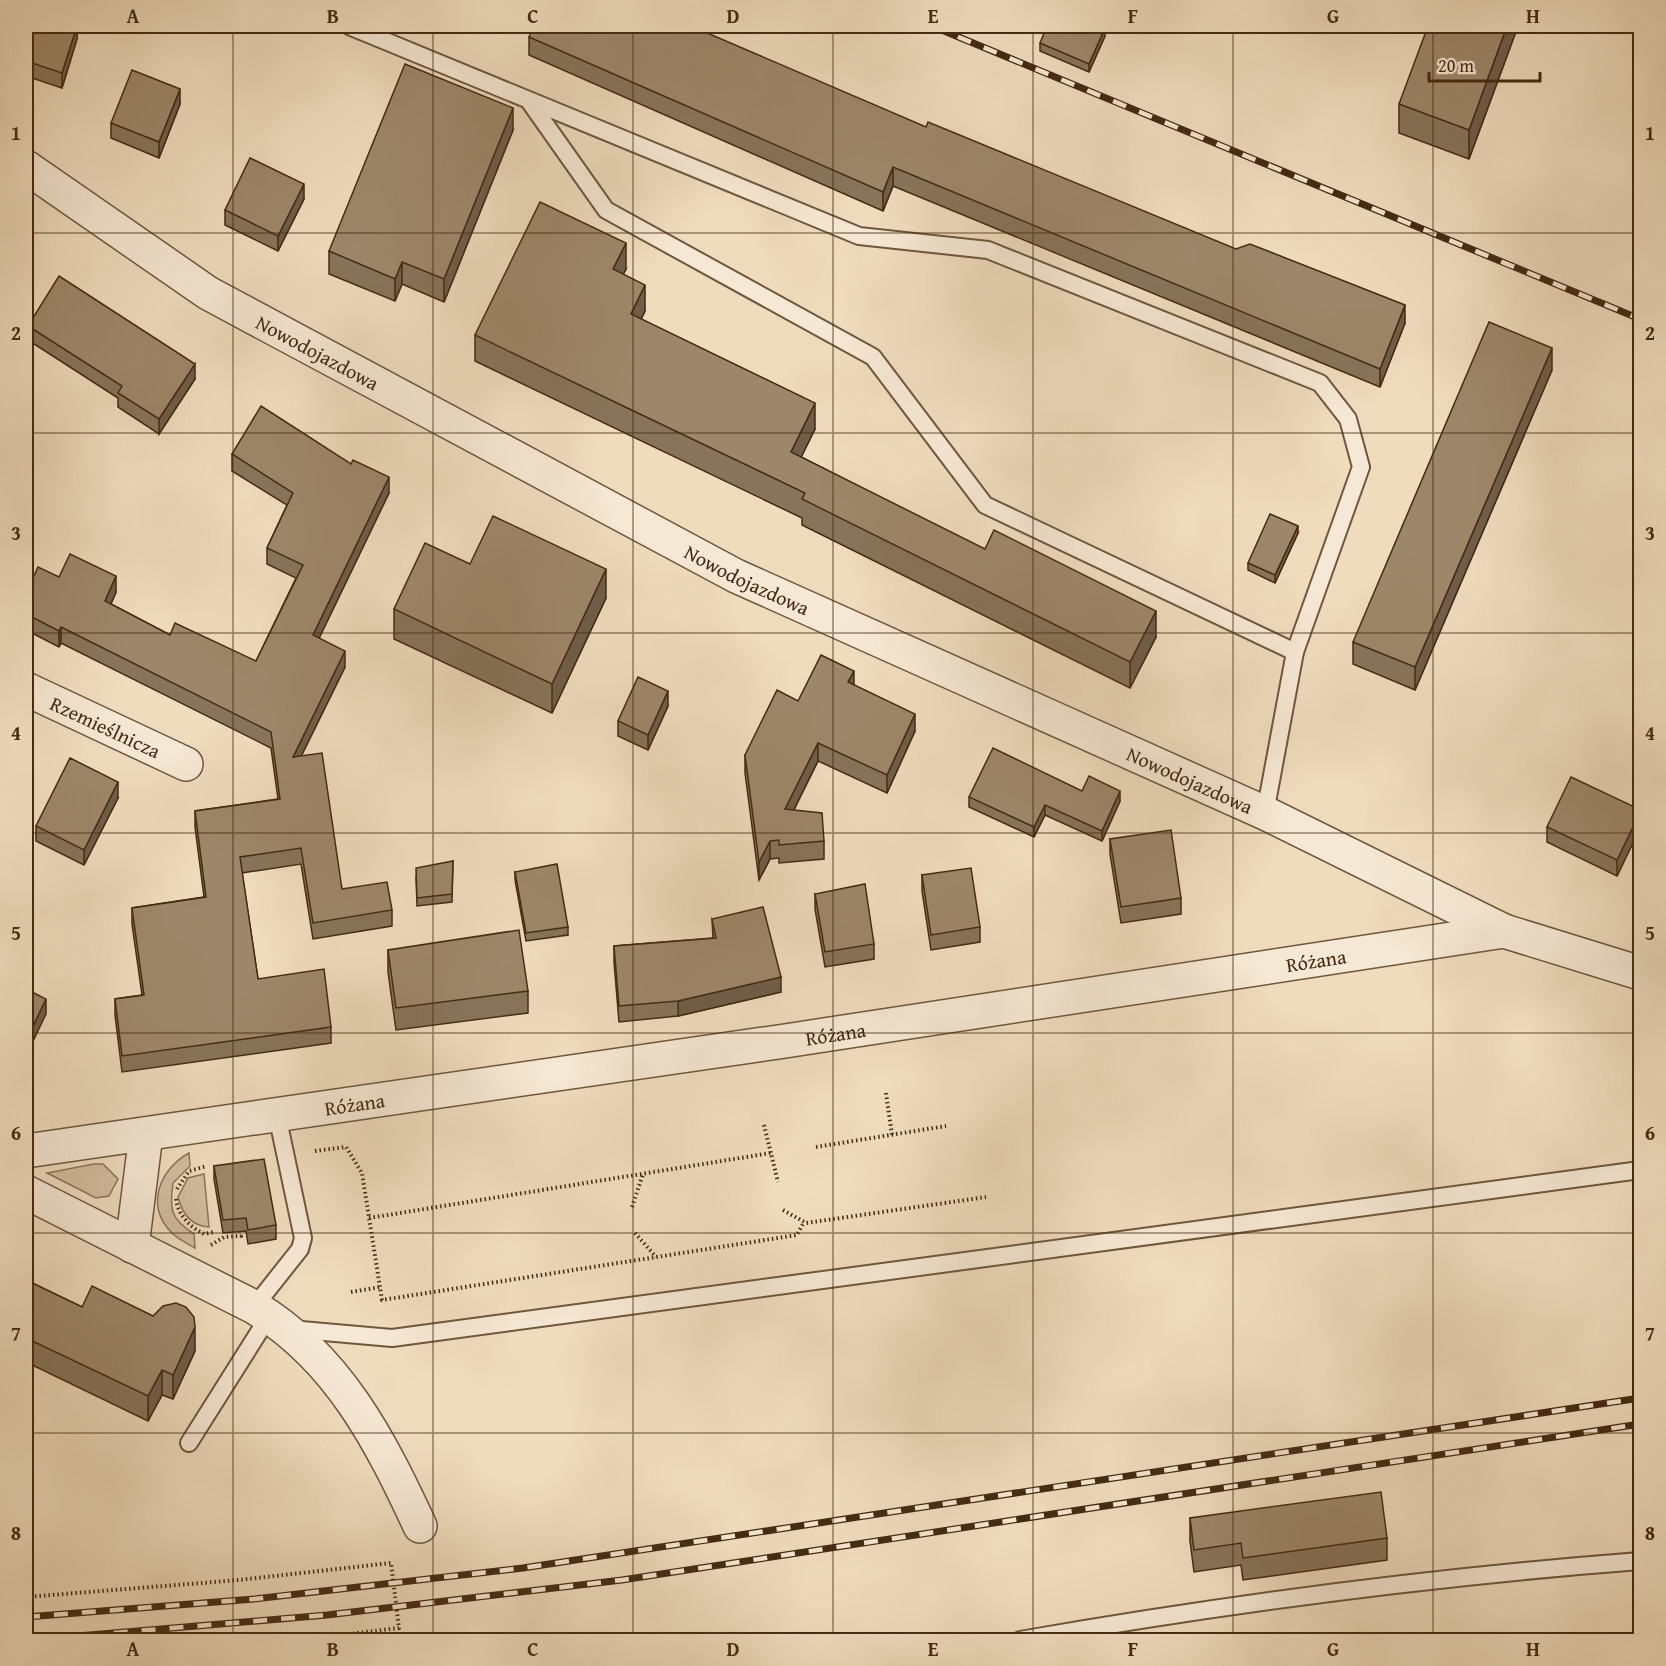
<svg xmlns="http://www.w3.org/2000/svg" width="1666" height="1666" viewBox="0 0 1666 1666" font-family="'Gentium Book Plus',serif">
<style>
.green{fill:#d2bea0;stroke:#8c7458;stroke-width:1.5}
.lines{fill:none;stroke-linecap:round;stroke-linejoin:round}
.lane-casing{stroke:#70563c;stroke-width:20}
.street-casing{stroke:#70563c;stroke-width:36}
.path{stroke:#452a11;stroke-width:4;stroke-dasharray:1.5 3;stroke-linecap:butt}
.lane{stroke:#f5e8d4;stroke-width:16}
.street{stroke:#f5e8d4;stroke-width:33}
.rail-casing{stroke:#452a11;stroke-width:7}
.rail{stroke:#f5e8d4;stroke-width:4.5;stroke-dasharray:14;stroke-linecap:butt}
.wall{fill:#87745b;stroke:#452a11;stroke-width:1.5}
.shaded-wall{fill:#6e5e4a;stroke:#452a11;stroke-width:1.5}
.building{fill:#9d876a;stroke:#452a11;stroke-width:1.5}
.grid{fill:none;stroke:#452a11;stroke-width:1.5;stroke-opacity:0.55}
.labels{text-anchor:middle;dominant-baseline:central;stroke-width:4.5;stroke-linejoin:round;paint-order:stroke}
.street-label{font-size:20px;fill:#452a11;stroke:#f5e8d4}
.neatline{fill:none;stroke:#452a11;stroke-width:2}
.grid-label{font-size:20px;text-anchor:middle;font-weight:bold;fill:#452a11}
</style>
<rect width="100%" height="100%" fill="#efdcbd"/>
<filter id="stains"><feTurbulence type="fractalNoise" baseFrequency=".00333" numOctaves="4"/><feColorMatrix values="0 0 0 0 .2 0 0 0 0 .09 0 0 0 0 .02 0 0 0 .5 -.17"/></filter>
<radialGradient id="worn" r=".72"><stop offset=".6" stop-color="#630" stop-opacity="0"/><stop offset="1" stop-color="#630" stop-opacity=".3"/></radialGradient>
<g class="green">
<path d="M 189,1153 L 190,1166 L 173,1183 C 169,1210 171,1219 194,1234 L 195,1248 C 187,1243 177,1239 171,1232 C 145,1205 160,1169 189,1153 Z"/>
<polygon points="94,1164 103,1164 118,1179 109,1196 96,1198 47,1173"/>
<path d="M 204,1174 L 209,1227 C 191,1226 182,1213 178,1197 L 188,1178 Z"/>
</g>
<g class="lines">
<g class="lane-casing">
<g id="lane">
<polyline points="349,26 859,236 988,250 1320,383 1348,419 1361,467 1295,652 1265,813"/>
<polyline points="529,101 606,210 873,357 985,505 1295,652"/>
<polyline points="254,1307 300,1249 303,1238 277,1115"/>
<polyline points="290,1329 392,1338 1640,1170"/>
<polyline points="189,1443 269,1316"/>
<path d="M 1020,1640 C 1226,1604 1432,1577 1640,1561"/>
</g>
</g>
<g class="street-casing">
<g id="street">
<path id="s1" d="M 26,167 L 208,293 L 736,576 L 1265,813 L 1504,931"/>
<path id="s2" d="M 26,689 L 186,764"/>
<path id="s3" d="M 26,1151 L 785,1041 L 1504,931 L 1640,973"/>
<path d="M 26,1192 L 254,1307 C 338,1357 381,1442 420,1526"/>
<polyline points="132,1246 146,1134"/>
</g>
</g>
<g class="path">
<polyline points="886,1093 892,1135"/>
<polyline points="764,1125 778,1182"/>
<polyline points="816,1147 946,1126"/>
<polyline points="315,1151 346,1147 362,1173 382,1300 797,1235 804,1222"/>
<polyline points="177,1189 189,1171 207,1166"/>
<path d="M 176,1199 C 178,1215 190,1227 204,1234 L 214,1232"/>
<polyline points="632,1207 643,1174"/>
<polyline points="783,1210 806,1223 986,1197"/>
<polyline points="369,1218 771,1153"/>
<polyline points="635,1233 656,1257"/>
<polyline points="211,1245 224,1237 241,1236 239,1227"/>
<polyline points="351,1292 380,1287"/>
<polyline points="26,1597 239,1580 391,1563 399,1628 301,1640"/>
</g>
<use href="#lane" class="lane"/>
<use href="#street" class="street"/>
<g class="rail-casing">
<g id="rail">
<polyline points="932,26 1640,319"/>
<polyline points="26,1617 254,1599 523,1568 1640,1398"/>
<polyline points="30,1640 327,1615 622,1580 1640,1424"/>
</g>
</g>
<use href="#rail" class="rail"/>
</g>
<g class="wall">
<polygon points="26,26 77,26 77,39 62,88 26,76"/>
<polygon points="1518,26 1469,159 1399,133 1399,104"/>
<polygon points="1105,36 1089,72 1040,51 1040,43"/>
<polygon points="529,37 1405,323 1380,387 893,186 883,211 529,55"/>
<polygon points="180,104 159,158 111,138 111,123"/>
<polygon points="513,130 444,302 402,284 395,301 329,274 329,251"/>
<polygon points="304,199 278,251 225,225 225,210"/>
<polygon points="626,269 623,274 645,311 641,319 815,429 801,457 1156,637 1130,688 802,525 802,518 475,361 475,335"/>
<polygon points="28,326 195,379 159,434 118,407 118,398 28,340"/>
<polygon points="1552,370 1415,690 1353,664 1353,642"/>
<polygon points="232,454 389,493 319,638 345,667 301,756 342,889 392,910 392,926 313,939 301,864 242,873 258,979 331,1027 331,1043 122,1072 115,1015 115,999 142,995 132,924 132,908 204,897 195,827 195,811 278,799 271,748 61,643 59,647 26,630 26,593 59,577 116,592 111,604 170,635 256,661 296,578 267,564 267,548 287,505 232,471"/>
<polygon points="1298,533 1275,583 1248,570 1248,563"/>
<polygon points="470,564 606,598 552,713 394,639 394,609"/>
<polygon points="854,685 915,731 887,793 818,761 794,810 824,841 824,859 779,863 779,858 770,859 759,880 745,773 745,755 798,701"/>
<polygon points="668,706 648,750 618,736 618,721"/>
<polygon points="1082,791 1120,801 1102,841 1045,815 1034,837 969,807 969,797"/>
<polygon points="118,798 84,865 36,841 36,826"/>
<polygon points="1641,810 1641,826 1617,876 1547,842 1547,827"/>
<polygon points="1110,839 1181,898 1181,914 1121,923 1110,854"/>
<polygon points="453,861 452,902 417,906 416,876"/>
<polygon points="515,872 568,927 568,935 526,941 515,880"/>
<polygon points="922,875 980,927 980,942 931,950 922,891"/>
<polygon points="815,894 874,944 874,959 825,967 815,909"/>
<polygon points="712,919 781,992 678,1016 619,1022 614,962 614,946 713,938"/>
<polygon points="388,950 528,991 528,1013 396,1030 388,972"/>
<polygon points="214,1166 276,1225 276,1239 248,1244 246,1231 223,1233 214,1179"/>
<polygon points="26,1280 82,1307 195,1351 173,1399 162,1395 148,1421 26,1362"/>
<polygon points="1190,1518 1387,1538 1387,1560 1243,1580 1241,1565 1194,1572 1190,1541"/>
</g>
<g class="shaded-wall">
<polygon points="77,26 77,39 62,88 62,73"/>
<polygon points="1507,26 1518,26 1469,159 1469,130"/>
<polygon points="1105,28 1105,36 1089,72 1089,64"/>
<polygon points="180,89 180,104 159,158 159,142"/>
<polygon points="513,108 513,130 444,302 444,279"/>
<polygon points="893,167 893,186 883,211 883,192"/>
<polygon points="304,184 304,199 278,251 278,236"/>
<polygon points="626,243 626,269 613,295 613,269"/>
<polygon points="402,262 402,284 395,301 395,279"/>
<polygon points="645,285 645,311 631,340 631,314"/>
<polygon points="1405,305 1405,323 1380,387 1380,369"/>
<polygon points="1552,348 1552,370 1415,690 1415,667"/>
<polygon points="195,364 195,379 159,434 159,419"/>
<polygon points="815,403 815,429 791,478 791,452"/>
<polygon points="389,477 389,493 313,651 313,635"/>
<polygon points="1298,526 1298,533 1275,583 1275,575"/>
<polygon points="606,569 606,598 552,713 552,684"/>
<polygon points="116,576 116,592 105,617 105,601"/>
<polygon points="1156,611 1156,637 1130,688 1130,662"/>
<polygon points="61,627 61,643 59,647 59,631"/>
<polygon points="345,651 345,667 293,773 293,757"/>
<polygon points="854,671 854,689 848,682"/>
<polygon points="668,691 668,706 648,750 648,735"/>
<polygon points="915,714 915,731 887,793 887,775"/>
<polygon points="818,743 818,761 785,827 785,809"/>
<polygon points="118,782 118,798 84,865 84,850"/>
<polygon points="1120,791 1120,801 1102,841 1102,831"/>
<polygon points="1045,805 1045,815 1034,837 1034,827"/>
<polygon points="1641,811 1641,826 1617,876 1617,860"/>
<polygon points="770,841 770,859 759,880 759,862"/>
<polygon points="781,977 781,992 678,1016 678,1001"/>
<polygon points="46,999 46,1014 26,1056 26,1041"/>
<polygon points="195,1327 195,1351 173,1399 173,1375"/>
<polygon points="162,1370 162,1395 148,1421 148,1396"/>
</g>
<g class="building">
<polygon points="26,26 77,26 62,73 26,61"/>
<polygon points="534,26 691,26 926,127 928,122 1236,249 1250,244 1405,305 1380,369 893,167 883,192 529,37"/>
<polygon points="1047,26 1098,26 1105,28 1089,64 1040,43"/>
<polygon points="1428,26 1507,26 1469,130 1399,104"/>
<polygon points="405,64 513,108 444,279 402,262 395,279 329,251"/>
<polygon points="132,70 180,89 159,142 111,123"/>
<polygon points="250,158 304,184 278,236 225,210"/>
<polygon points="540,202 626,243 613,269 645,285 631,314 815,403 791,452 985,549 994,530 1156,611 1130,662 802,499 805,493 475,335"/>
<polygon points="59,276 195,364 159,419 118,393 122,386 28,326"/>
<polygon points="1489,322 1552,348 1415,667 1353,642"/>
<polygon points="261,406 351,464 353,460 389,477 313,635 345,651 293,757 322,753 342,889 387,882 392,910 313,923 301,848 240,857 258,979 324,969 331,1027 122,1056 115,999 144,995 132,908 206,897 195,811 280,799 271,732 61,627 59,631 26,614 26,593 38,567 59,577 70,554 116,576 105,601 170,635 175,623 256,661 303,565 267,548 293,493 232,454"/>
<polygon points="1270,514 1298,526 1275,575 1248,563"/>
<polygon points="493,516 606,569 552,684 394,609 425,543 470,564"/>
<polygon points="821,655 854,671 848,682 915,714 887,775 818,743 785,809 822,813 824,841 779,845 779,840 770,841 759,862 745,755 777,690 798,701"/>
<polygon points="638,677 668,691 648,735 618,721"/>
<polygon points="993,748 1082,791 1089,776 1120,791 1102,831 1045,805 1034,827 969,797"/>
<polygon points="70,758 118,782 84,850 36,826"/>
<polygon points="1571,777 1641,810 1617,860 1547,827"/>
<polygon points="1171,830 1181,898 1121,907 1110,839"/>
<polygon points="453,861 452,894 417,898 416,868"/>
<polygon points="557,864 568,927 526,933 515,872"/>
<polygon points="971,868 980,927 931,935 922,875"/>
<polygon points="865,884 874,944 825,952 815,894"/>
<polygon points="763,907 781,977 678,1001 619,1006 614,946 716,938 712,919"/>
<polygon points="519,930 528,991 396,1008 388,950"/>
<polygon points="26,989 46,999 26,1041"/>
<polygon points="264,1159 276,1225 248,1230 246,1218 223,1220 214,1166"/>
<polygon points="26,1280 82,1307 92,1286 153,1316 163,1306 176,1303 186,1307 194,1317 195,1327 173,1375 162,1370 148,1396 26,1338"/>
<polygon points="1381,1492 1387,1538 1243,1558 1241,1543 1194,1550 1190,1518"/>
</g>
<path class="grid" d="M 233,26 L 233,1640M 433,26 L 433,1640M 633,26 L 633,1640M 833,26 L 833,1640M 1033,26 L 1033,1640M 1233,26 L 1233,1640M 1433,26 L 1433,1640M 26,233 L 1640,233M 26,433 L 1640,433M 26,633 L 1640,633M 26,833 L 1640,833M 26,1033 L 1640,1033M 26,1233 L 1640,1233M 26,1433 L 1640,1433"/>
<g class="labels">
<g class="street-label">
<text stroke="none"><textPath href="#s1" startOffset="346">Nowodojazdowa</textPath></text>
<text stroke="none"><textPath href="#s1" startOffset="832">Nowodojazdowa</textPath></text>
<text stroke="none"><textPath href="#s2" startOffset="88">Rzemieślnicza</textPath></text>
<text stroke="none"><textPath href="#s1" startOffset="1318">Nowodojazdowa</textPath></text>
<text stroke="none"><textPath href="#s3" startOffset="1304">Różana</textPath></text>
<text stroke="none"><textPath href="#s3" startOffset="818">Różana</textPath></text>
<text stroke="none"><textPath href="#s3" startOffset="332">Różana</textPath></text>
</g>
</g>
<rect width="1666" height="1666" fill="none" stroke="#efdcbd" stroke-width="66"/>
<path d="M1429 72v9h111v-9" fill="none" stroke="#452a11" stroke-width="3"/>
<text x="1438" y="72" font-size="18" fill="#452a11" stroke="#f5e8d4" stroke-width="4.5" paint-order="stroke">20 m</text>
<rect x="33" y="33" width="1600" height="1600" class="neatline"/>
<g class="grid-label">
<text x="133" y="23">A</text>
<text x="333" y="23">B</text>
<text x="533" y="23">C</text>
<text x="733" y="23">D</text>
<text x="933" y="23">E</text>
<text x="1133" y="23">F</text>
<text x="1333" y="23">G</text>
<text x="1533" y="23">H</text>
<text x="16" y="140">1</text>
<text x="1650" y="140">1</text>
<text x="16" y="340">2</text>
<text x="1650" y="340">2</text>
<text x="16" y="540">3</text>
<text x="1650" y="540">3</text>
<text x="16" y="740">4</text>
<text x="1650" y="740">4</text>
<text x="16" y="940">5</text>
<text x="1650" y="940">5</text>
<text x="16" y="1140">6</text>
<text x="1650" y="1140">6</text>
<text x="16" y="1340">7</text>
<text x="1650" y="1340">7</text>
<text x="16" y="1540">8</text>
<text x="1650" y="1540">8</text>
<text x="133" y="1656">A</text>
<text x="333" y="1656">B</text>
<text x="533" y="1656">C</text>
<text x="733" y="1656">D</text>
<text x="933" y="1656">E</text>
<text x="1133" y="1656">F</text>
<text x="1333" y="1656">G</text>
<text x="1533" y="1656">H</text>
</g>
<rect width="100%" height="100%" filter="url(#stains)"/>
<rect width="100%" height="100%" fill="url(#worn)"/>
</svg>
